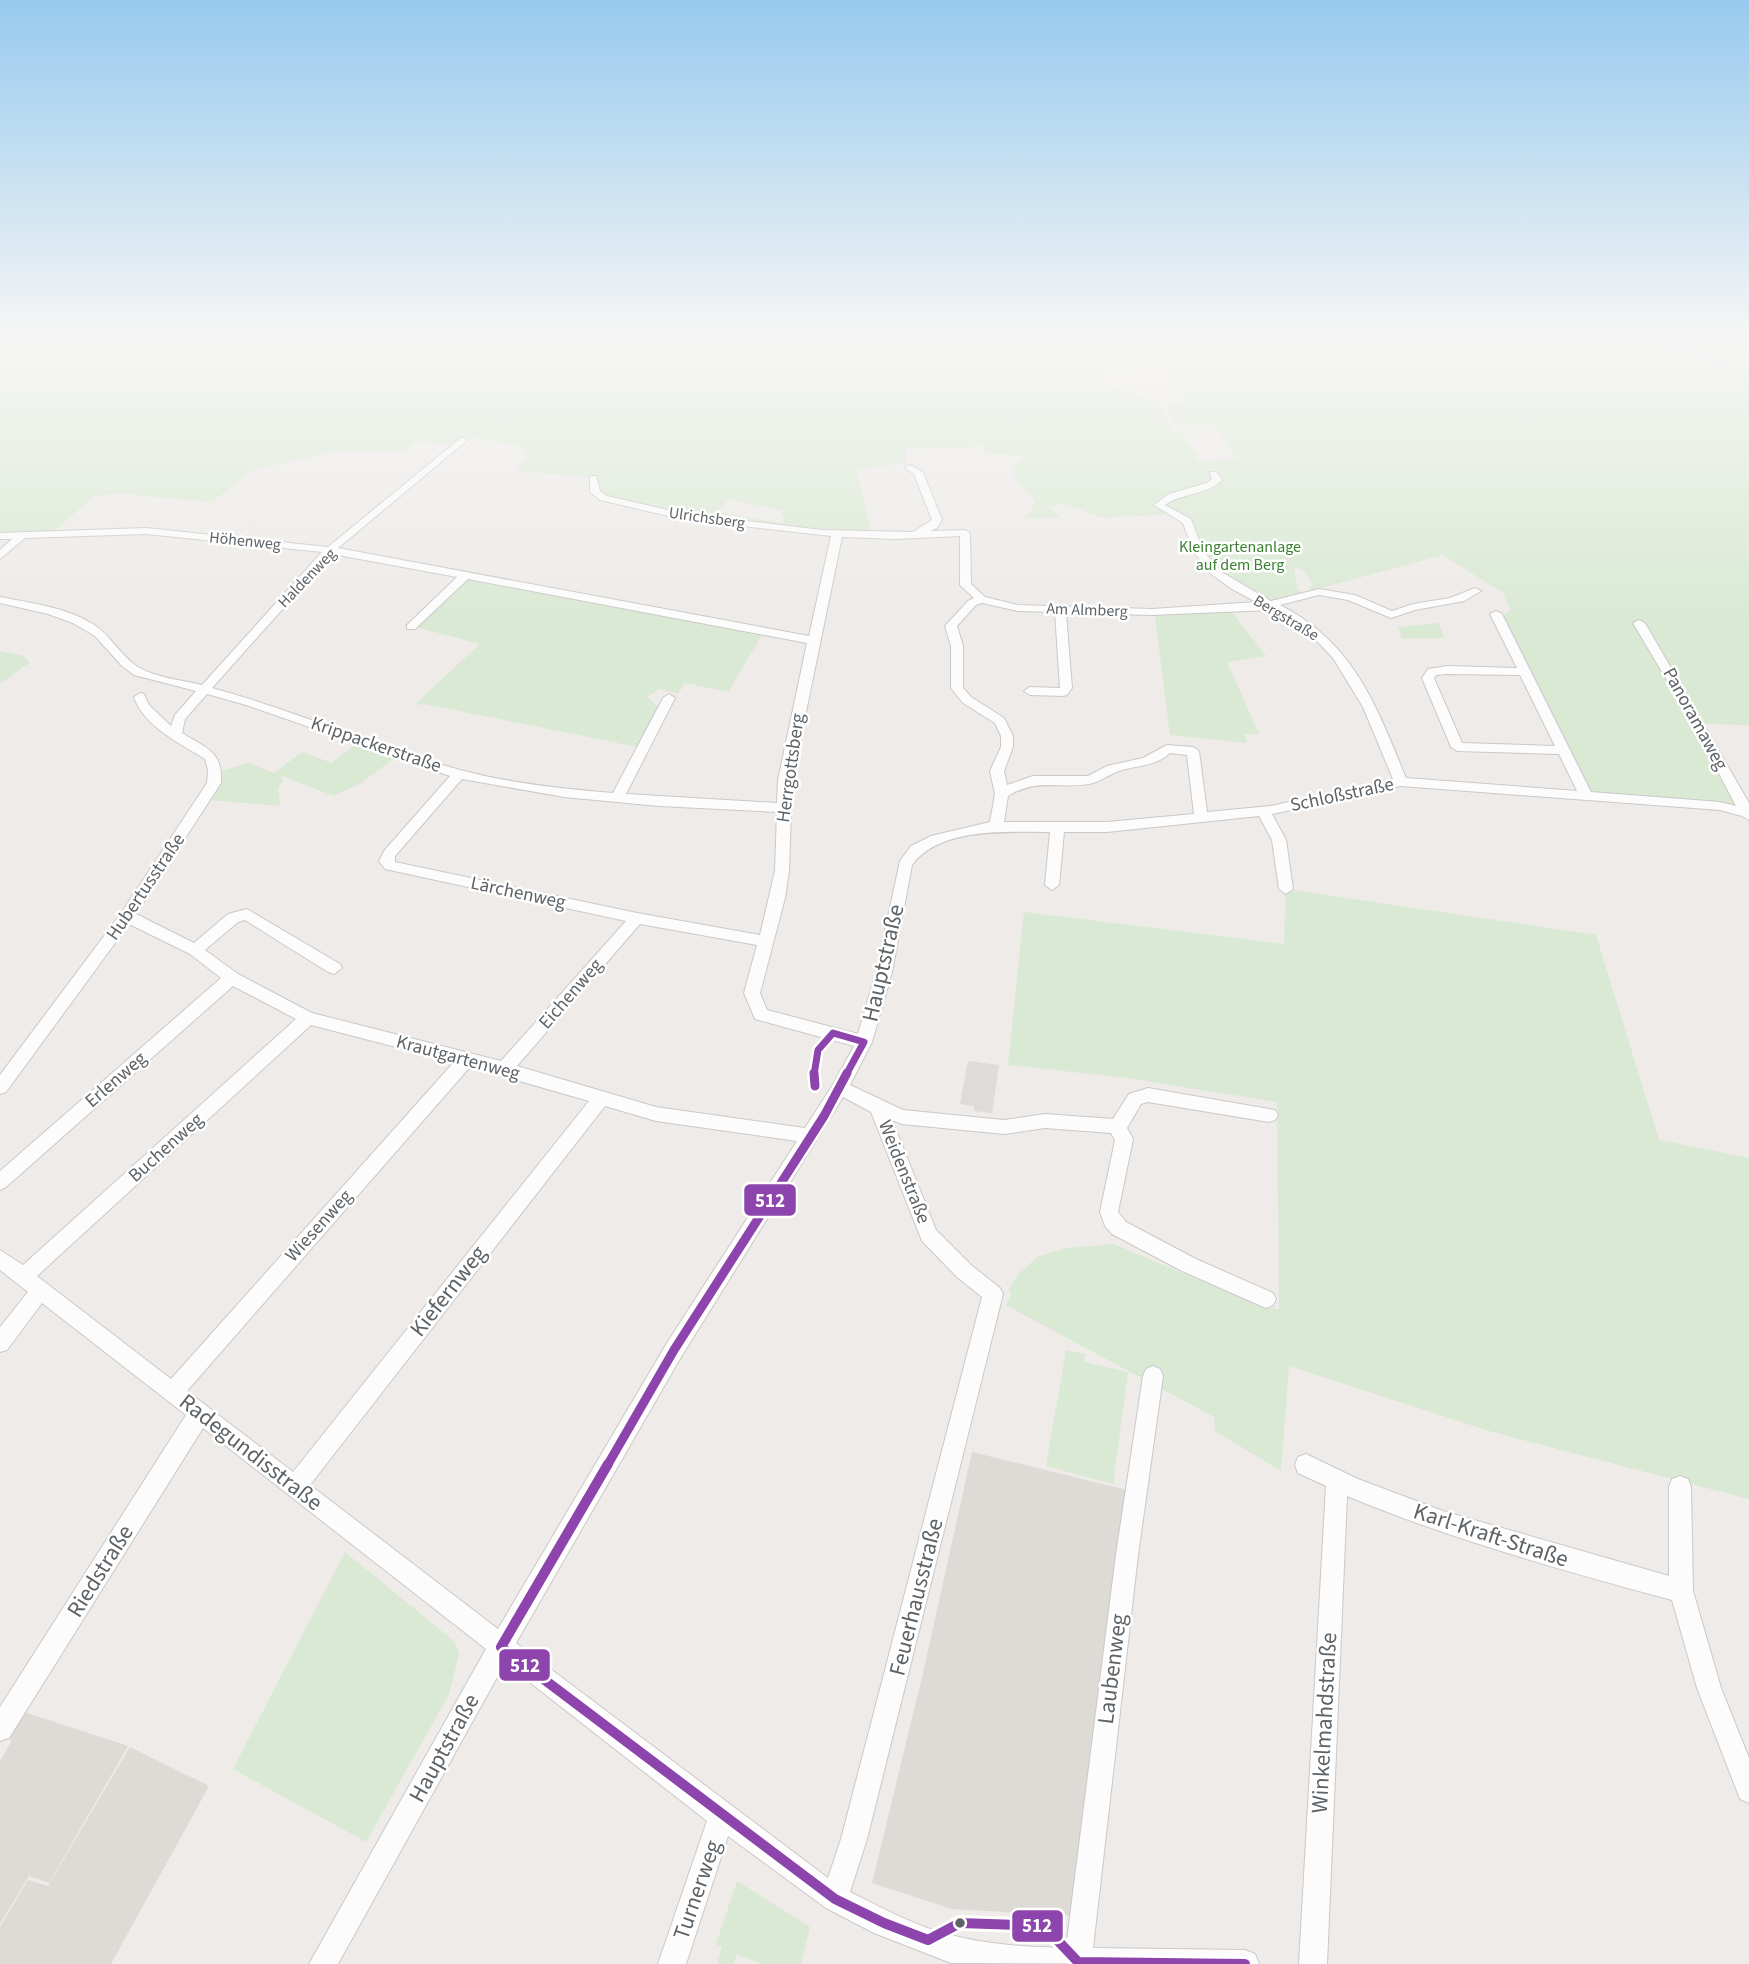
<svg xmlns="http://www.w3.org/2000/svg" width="1749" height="1964" viewBox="0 0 1749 1964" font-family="'Source Sans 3',sans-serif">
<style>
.industrial{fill:#dedbd9}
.education{fill:#dedbd6}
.green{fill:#dae9d4;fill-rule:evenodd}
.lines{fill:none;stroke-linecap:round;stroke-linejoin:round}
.stream{stroke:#bdeaf8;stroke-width:2.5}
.minor-casing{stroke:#cac9c9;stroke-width:2}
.minor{fill:#fcfcfc;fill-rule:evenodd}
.bus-1-far2-casing{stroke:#fff;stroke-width:12}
.bus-1-far1-casing{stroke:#fff;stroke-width:14}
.bus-1-casing{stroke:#fff;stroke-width:16}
.bus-1-far2{stroke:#8e44ad;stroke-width:7}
.bus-1-far1{stroke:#8e44ad;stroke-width:9}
.bus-1{stroke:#8e44ad;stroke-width:10}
.bus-dot{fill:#5e6367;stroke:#fff;stroke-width:2.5}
.labels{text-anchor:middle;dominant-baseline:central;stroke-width:5;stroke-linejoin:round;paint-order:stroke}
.far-street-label{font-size:16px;fill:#5e6367;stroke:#fff}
.far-park-label{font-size:16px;fill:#3d8133;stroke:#fff}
.street-label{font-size:19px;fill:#5e6367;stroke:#fff}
.near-street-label{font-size:23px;fill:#5e6367;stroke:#fff}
.line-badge{stroke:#fff;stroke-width:2.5}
.badge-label{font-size:19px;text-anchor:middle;font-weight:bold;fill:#fff}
</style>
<rect width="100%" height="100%" fill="#eeebe8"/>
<polygon class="industrial" points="968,1061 999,1065 992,1113 974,1111 974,1106 960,1104"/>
<g class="education">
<polygon points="972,1452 1131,1491 1074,1916 952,1909 872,1883 924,1669"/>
<polygon points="24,1712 128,1746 49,1883 29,1876 0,1924 0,1761 11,1742 10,1734"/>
<polygon points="130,1747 209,1786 111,1964 0,1964 0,1927 28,1880 48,1886"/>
</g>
<g class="green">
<path d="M 0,340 L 1749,340 L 1749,725 L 1700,724 L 1747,813 L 1586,796 L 1499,618 L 1511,610 L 1503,593 L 1443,555 L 1310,591 L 1308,587 L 1314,585 L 1302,569 L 1294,568 L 1298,590 L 1305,593 L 1268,605 L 1244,593 L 1203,558 L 1192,527 L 1174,514 L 1102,518 L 1063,503 L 1050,508 L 1060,518 L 1026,518 L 1036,501 L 1010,475 L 1020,476 L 1011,467 L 1028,456 L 983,453 L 984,445 L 970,447 L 905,449 L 907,462 L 857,470 L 871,534 L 684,514 L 606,496 L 599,491 L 595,478 L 516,471 L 526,458 L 522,446 L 471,437 L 450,445 L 417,441 L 403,451 L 328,453 L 256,469 L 212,502 L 123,494 L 94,496 L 53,532 L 0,538 ZM 1167,368 L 1185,402 L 1165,403 L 1173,425 L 1215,425 L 1236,459 L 1199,460 L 1183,433 L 1172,432 L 1159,402 L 1089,379 L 1099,376 L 1108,369 ZM 729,499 L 784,511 L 780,516 L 786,518 L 781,523 L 717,512 Z"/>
<polygon points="469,578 762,635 728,692 685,683 678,694 659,689 647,697 660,708 642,748 425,704 414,705 480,644 416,627"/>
<polygon points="1231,611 1266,656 1227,662 1259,734 1244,734 1247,743 1170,735 1155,616"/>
<polygon points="1439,623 1444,638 1402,639 1398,627"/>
<polygon points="0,651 23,656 30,662 0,684"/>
<polygon points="358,742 399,755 361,783 334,796 282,776 283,781 278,788 280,806 206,800 219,772 248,763 274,773 302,752 332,763"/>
<polygon points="1286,889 1596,935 1659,1140 1749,1158 1749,1499 1489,1431 1289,1366 1281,1471 1215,1431 1214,1417 1006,1305 1011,1296 1009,1288 1017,1276 1037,1257 1067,1248 1114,1244 1262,1307 1279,1309 1277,1102 1127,1078 1008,1065 1024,912 1284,944"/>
<polygon points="1066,1350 1085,1354 1084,1362 1128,1372 1113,1484 1046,1466"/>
<polygon points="345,1552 455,1642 459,1654 449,1694 366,1842 233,1769"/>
<polygon points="737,1881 810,1927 801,1964 761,1964 737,1954 733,1964 717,1964 722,1947 716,1944"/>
</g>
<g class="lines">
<polyline class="stream" points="1649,340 1748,372"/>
<g class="minor-casing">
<g id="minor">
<path d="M 462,437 L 467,440 L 465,442 L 338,548 L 809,636 L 831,536 L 681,519 L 600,500 L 590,492 L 590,476 L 596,476 L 600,491 L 607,496 L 681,513 L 822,530 L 913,532 L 932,520 L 914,474 L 905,468 L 910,465 L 923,472 L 942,520 L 937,528 L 930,531 L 965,530 L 970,533 L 971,584 L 985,597 L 1018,605 L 1152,609 L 1256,602 L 1232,589 L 1211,574 L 1193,551 L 1183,523 L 1154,505 L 1169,494 L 1207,483 L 1212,479 L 1210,472 L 1216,472 L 1222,480 C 1206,496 1183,492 1165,505 L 1191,519 L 1203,551 L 1223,573 L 1271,601 L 1319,589 L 1355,595 L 1392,611 L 1413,604 L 1450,598 L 1475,588 L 1481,591 L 1464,601 L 1415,610 L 1391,618 L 1348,600 L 1319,595 L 1280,605 C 1354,643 1376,705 1406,778 L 1577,791 L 1559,754 L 1457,751 L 1451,747 L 1422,678 L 1428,669 L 1447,666 L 1517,668 L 1490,614 L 1496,611 L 1502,614 L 1591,792 L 1720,802 L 1736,806 L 1693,724 L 1633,623 L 1639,620 L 1645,623 L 1749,803 L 1749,820 L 1742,816 L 1720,810 L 1401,786 L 1272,814 L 1286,840 L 1293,889 L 1286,894 L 1279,889 L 1272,840 L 1259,816 L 1107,832 L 1064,832 L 1059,885 L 1052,890 L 1045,885 L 1050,832 C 1007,832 940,827 912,865 L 892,972 L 872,1042 L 850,1085 L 903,1110 L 1004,1120 L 1045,1114 L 1113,1119 L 1129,1094 L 1148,1088 L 1275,1110 L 1278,1115 L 1275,1120 L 1269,1122 L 1148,1102 L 1141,1104 L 1127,1128 L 1133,1139 L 1118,1212 L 1126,1222 L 1196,1259 L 1273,1293 L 1276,1299 L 1273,1305 L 1266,1308 L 1259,1305 L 1182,1271 L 1112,1234 L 1105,1226 L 1100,1212 L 1115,1140 L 1111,1133 L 1045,1128 L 1004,1134 L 902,1124 L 892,1120 L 936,1230 L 971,1265 L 1000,1288 L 1003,1294 L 867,1839 L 850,1892 C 882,1908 917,1927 951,1935 C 988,1945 1029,1947 1066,1948 L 1116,1555 L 1143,1376 L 1146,1369 L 1153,1366 L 1160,1369 L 1163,1376 L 1138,1555 L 1093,1948 L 1245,1950 L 1255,1954 L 1259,1964 L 951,1963 L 874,1933 L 826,1908 L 728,1836 L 686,1964 L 658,1964 L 707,1821 L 505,1663 L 338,1964 L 309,1964 L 486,1649 L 203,1428 L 9,1738 L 0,1741 L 0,1707 L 186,1415 L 42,1303 L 7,1350 L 0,1352 L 0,1327 L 28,1292 L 0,1270 L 0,1250 L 23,1265 L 296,1019 L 233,986 L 6,1187 L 0,1190 L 0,1171 L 221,978 L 190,954 L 129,924 L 6,1092 L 0,1094 L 0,1075 L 122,912 L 207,783 L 208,770 L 205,759 C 180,743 144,727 134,697 L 140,693 L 144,694 L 149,705 L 171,726 L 175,715 L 196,691 L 134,675 L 122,666 L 95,636 L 73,623 L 48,614 L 0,603 L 0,597 C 31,603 65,607 93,624 C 110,635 119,653 135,665 C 152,677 181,680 202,685 L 322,552 L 146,534 L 25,538 L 0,559 L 0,550 L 12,539 L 0,539 L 0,533 L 146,528 L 328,547 ZM 960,536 L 960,585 L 974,598 L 968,601 L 945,626 L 951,646 L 951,688 L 963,703 L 995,723 L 1001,736 L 1001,747 L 990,771 L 995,794 L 990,822 L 931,836 L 911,846 L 900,861 L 876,972 L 858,1034 L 767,1010 L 760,993 L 785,898 L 789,871 L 792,780 L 842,537 L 896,539 ZM 332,554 L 457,577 L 407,625 L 407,629 L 415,629 L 468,579 L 807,643 L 778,780 L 777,803 L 626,794 L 675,698 L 669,694 L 663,698 L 613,793 C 562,789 509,783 460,770 C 376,747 297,711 212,688 ZM 982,603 L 1018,611 L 1055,612 L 1060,688 L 1030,687 L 1024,691 L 1030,695 L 1063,696 L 1067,695 L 1072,688 L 1066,613 L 1152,615 L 1271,610 L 1309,633 L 1333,658 L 1363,707 L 1393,779 L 1271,806 L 1207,812 L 1199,751 L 1193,747 L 1167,745 L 1143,758 L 1107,766 L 1088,776 L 1033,776 L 1007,785 L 1004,771 L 1013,747 L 1013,736 L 1004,718 L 971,697 L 963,688 L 963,646 L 957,626 L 976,605 ZM 1447,674 L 1520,675 L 1555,746 L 1462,743 L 1434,678 L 1436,675 ZM 207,694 L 246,705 L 450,776 L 384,851 L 379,861 L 385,869 L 626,921 L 501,1061 L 312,1013 L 238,974 L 205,950 L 238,922 L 245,920 L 328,972 L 334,974 L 342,968 L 340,964 L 247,909 L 228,914 L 194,943 L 136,914 L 221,783 C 223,751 206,748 182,733 L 185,719 ZM 1170,753 L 1187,755 L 1194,814 L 1107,822 L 1004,822 L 1008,796 C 1037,778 1058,789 1089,784 C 1100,782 1108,775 1119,771 C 1137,765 1155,767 1170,753 ZM 462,779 L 564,797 L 659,806 L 777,812 L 775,871 L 760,935 L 637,913 L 395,862 L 395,856 ZM 640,924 L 757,945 L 744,993 L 755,1019 L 854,1046 L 834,1083 L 805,1128 L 656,1107 L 517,1066 ZM 311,1025 L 454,1062 L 171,1379 L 37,1276 ZM 470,1067 L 589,1101 L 293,1472 L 187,1391 ZM 843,1097 L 871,1112 L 922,1241 L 957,1277 L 982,1297 L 841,1839 L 828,1878 L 516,1643 L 681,1357 ZM 605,1106 L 656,1121 L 797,1141 L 667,1343 L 498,1629 L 310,1485 Z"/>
<path d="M 1306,1454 L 1358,1479 L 1443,1511 L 1669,1576 L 1669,1487 L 1672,1479 L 1680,1476 L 1688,1479 L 1691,1487 L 1693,1591 L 1721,1688 L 1749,1758 L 1749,1803 L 1740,1799 L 1697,1688 L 1672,1600 C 1562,1570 1453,1540 1347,1496 L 1327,1964 L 1299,1964 L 1326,1486 L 1298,1473 L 1295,1465 L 1298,1457 Z"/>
</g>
</g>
<use href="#minor" class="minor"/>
<g class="bus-1-far2-casing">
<polyline id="bus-1-far2" points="814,1075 818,1050 833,1033 864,1042 846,1075"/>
</g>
<g class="bus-1-far1-casing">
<g id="bus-1-far1">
<polyline points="814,1073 815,1086"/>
<polyline points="607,1466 674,1350 824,1116 847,1073"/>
</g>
</g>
<g class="bus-1-casing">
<polyline id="bus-1" points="608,1464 501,1647 835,1899 884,1923 928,1940 960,1923 1044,1926 1078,1962 1245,1964"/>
</g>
<use href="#bus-1-far2" class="bus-1-far2"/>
<use href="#bus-1-far1" class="bus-1-far1"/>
<use href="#bus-1" class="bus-1"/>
</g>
<linearGradient id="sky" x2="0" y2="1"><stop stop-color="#97caee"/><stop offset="0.55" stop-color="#f7f6f5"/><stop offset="1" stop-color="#f7f6f5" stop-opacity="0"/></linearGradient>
<rect width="1749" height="615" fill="url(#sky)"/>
<circle class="bus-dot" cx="960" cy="1923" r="6"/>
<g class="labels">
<g class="far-street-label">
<text transform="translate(707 518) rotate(8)">Ulrichsberg</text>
<text transform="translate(245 541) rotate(6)">Höhenweg</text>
<text transform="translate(307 578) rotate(-46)">Haldenweg</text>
<text transform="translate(1087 610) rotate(2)">Am Almberg</text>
<text transform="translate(1286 618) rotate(31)">Bergstraße</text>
</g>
<g class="far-park-label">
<text x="1240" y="547">Kleingartenanlage<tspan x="1240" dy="18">auf dem Berg</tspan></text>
</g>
<g class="street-label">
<text transform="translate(1695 719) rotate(61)">Panoramaweg</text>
<text transform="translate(376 745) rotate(19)">Krippackerstraße</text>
<text transform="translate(791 768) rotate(-82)">Herrgottsberg</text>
<text transform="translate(1342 795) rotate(-12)">Schloßstraße</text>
<text transform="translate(146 887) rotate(-56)">Hubertusstraße</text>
<text transform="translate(518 893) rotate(12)">Lärchenweg</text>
<text transform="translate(571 994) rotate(-49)">Eichenweg</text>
<text transform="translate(458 1058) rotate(15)">Krautgartenweg</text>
<text transform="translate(116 1080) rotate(-41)">Erlenweg</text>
<text transform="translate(166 1148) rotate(-42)">Buchenweg</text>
<text transform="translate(904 1172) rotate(68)">Weidenstraße</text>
<text transform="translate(319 1226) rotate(-48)">Wiesenweg</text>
</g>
<g class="near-street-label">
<text transform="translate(883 963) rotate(-77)">Hauptstraße</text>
<text transform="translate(448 1291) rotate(-52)">Kiefernweg</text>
<text transform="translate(251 1452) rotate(38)">Radegundisstraße</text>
<text transform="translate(1491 1535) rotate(18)">Karl-Kraft-Straße</text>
<text transform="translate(100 1571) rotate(-58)">Riedstraße</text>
<text transform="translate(916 1597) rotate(-76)">Feuerhausstraße</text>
<text transform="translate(1112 1669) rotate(-83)">Laubenweg</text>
<text transform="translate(1324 1723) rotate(-87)">Winkelmahdstraße</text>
<text transform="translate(444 1748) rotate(-61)">Hauptstraße</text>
<text transform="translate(697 1890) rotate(-71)">Turnerweg</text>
</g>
</g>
<g class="line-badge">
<rect x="743" y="1183" width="54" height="34" rx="7" fill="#8e44ad"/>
<rect x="498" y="1648" width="53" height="34" rx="7" fill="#8e44ad"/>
<rect x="1011" y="1909" width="53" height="34" rx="7" fill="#8e44ad"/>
</g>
<g class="badge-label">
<text x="770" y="1207">512</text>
<text x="525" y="1672">512</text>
<text x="1037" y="1932">512</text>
</g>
</svg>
